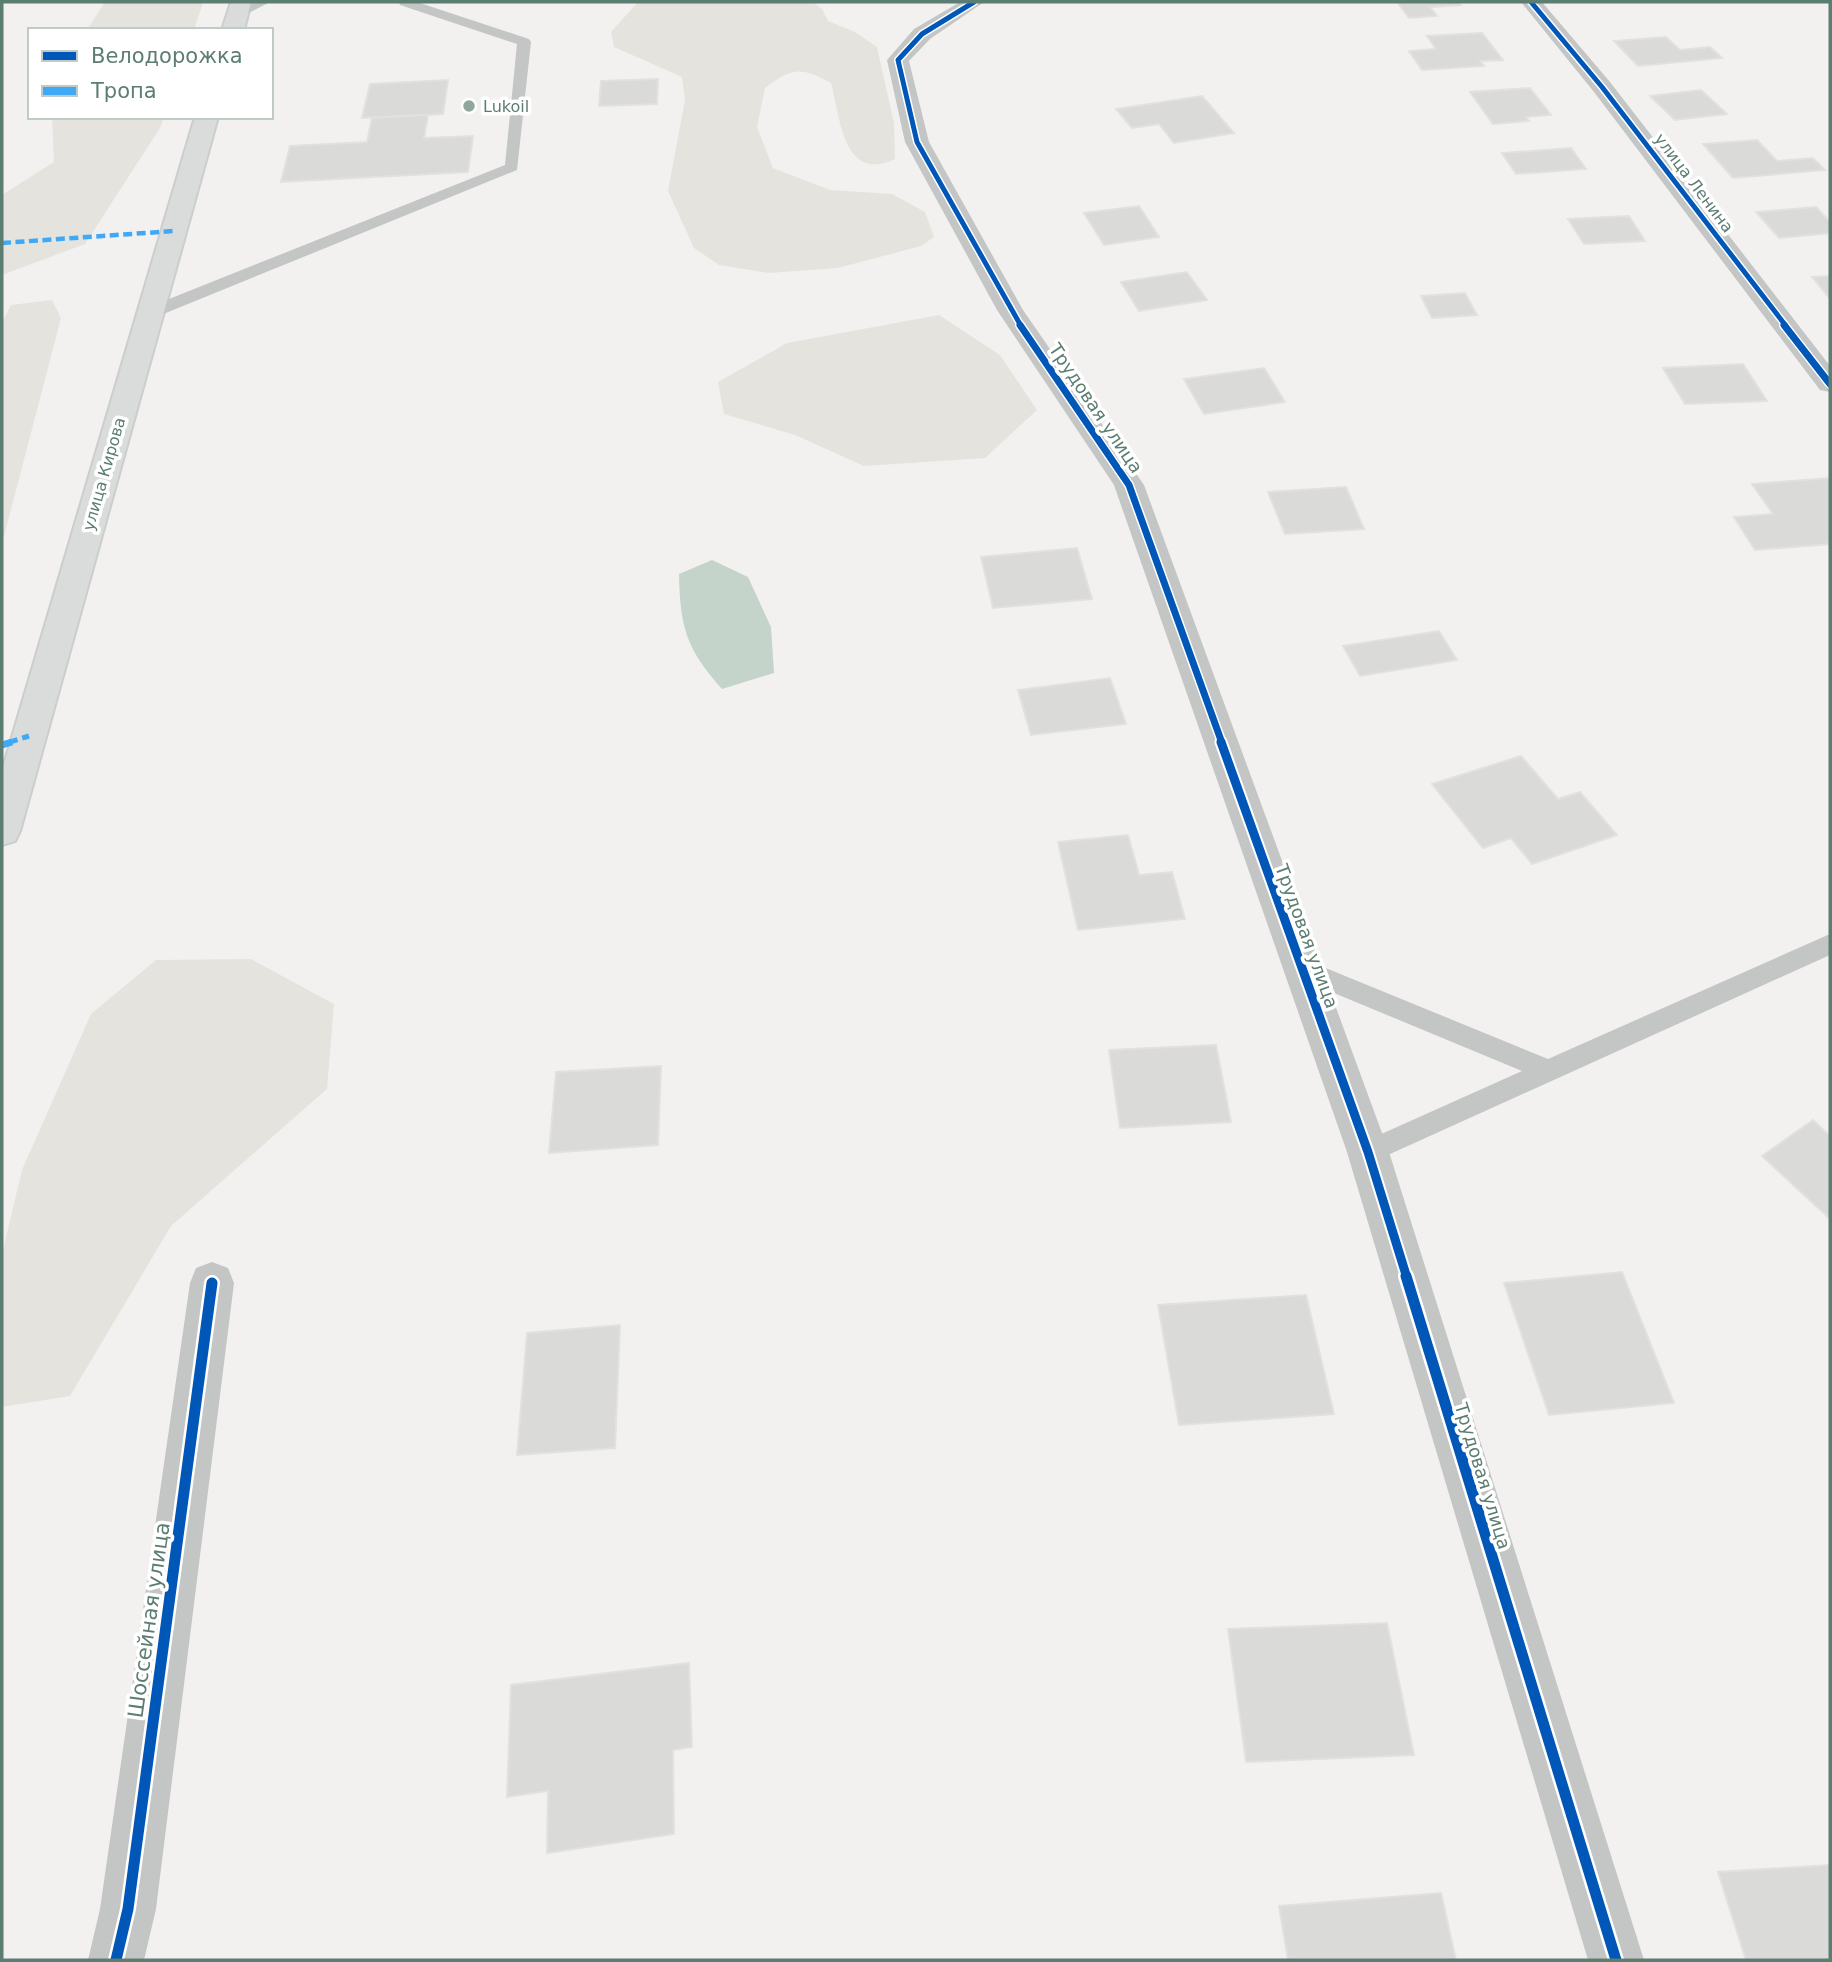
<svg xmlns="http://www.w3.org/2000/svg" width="1832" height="1962" viewBox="0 0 1832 1962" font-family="'DejaVu Sans',sans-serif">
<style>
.green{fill:#e5e3dd}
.water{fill:#c5d4cb}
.building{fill:#dadad9;stroke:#e2e0e0;stroke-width:2}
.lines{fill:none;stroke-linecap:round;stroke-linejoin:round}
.secondary-casing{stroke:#cccecd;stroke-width:4}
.service{fill:#c3c6c4;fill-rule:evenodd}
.minor{fill:#c3c6c4;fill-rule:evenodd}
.secondary{fill:#dadcdb;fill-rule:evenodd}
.quiet-far2{stroke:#3fa9f5;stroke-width:4.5;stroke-dasharray:9 4.5;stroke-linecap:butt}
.quiet-far1{stroke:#3fa9f5;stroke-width:5;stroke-dasharray:11 5;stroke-linecap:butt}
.quiet{stroke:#3fa9f5;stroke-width:7;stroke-dasharray:14 7;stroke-linecap:butt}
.cycleway-far3-casing{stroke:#fff;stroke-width:8}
.cycleway-far2-casing{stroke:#fff;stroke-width:10}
.cycleway-far1-casing{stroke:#fff;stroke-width:13}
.cycleway-casing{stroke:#fff;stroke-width:16}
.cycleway-far3{stroke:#0057b8;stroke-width:5}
.cycleway-far2{stroke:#0057b8;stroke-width:7}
.cycleway-far1{stroke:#0057b8;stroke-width:9}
.cycleway{stroke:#0057b8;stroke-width:11}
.poi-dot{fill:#91a69d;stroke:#fff;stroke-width:2.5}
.labels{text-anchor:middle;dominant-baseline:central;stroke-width:7;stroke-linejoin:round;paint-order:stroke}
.far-poi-label{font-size:16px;fill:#5c7d71;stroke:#fff;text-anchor:start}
.far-street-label{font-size:16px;fill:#5c7d71;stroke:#fff}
.street-label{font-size:18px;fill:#5c7d71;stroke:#fff}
.near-street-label{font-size:21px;fill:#5c7d71;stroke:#fff}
</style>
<rect width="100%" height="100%" fill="#f3f1f0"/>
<g class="green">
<polygon points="102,2 203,2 194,30 87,30 103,5"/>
<path d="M 638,2 L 813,2 L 822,9 L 828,21 L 855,32 L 877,47 L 894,123 L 895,159 C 843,184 840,116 831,83 C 801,67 793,67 765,88 L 757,127 L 773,168 L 830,190 L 892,194 L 925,212 L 934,237 L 921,246 L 838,268 L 769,273 L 719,265 L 694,248 L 668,191 L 685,100 L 682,77 L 614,47 L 611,32 Z"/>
<polygon points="52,117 164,117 160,128 85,244 2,275 2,195 54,162"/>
<polygon points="52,300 61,318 2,544 2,322 11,305"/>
<polygon points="939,315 1000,355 1037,410 985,458 864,466 795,435 724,414 718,382 787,343"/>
<polygon points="251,959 334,1004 327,1089 171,1226 70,1396 2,1407 2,1254 22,1170 91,1014 156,960"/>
</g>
<path class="water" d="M 712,560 L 748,577 L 771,627 L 774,673 L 722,689 C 686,649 680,627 679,574 Z"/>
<g class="building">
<polygon points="1397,2 1459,2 1461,5 1430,7 1437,16 1409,18"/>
<polygon points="1482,33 1503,60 1480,61 1484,66 1422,70 1409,51 1436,49 1427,36"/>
<polygon points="1666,37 1680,50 1710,47 1722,58 1638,66 1614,41"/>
<polygon points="658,79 657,104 599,106 601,81"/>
<polygon points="448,80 443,114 362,118 370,84"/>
<polygon points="1530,88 1551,115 1526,117 1529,121 1493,124 1470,92"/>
<polygon points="1701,90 1727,114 1675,120 1650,96"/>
<polygon points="1202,96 1234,133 1174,143 1159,124 1132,128 1116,109"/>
<polygon points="428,115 424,138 473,136 468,172 281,182 290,146 367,142 372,118"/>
<polygon points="1757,140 1777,161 1813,158 1825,170 1733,178 1703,144"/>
<polygon points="1571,148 1586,169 1516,174 1502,153"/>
<polygon points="1139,206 1159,237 1104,245 1084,213"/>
<polygon points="1816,207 1830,222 1830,233 1779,238 1756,212"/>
<polygon points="1629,216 1645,241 1584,244 1568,219"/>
<polygon points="1187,272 1207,300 1139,311 1121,282"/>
<polygon points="1830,276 1830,299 1812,277"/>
<polygon points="1465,293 1477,315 1432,318 1421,296"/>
<polygon points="1743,364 1767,401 1685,404 1663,368"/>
<polygon points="1264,368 1285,402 1204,414 1184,379"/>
<polygon points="1830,478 1830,544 1755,550 1734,517 1773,514 1752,484"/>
<polygon points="1346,487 1364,529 1285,534 1268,492"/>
<polygon points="1077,548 1092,599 993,608 981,557"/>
<polygon points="1439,631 1457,660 1360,676 1343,646"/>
<polygon points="1110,678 1126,724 1031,735 1018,690"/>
<polygon points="1521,756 1558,799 1580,792 1617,835 1532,864 1511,838 1483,848 1432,784"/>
<polygon points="1128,835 1139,875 1172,872 1185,919 1078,930 1058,842"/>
<polygon points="1216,1045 1231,1122 1120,1128 1109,1050"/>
<polygon points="661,1066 658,1145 549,1153 556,1072"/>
<polygon points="1813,1120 1830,1136 1830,1219 1762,1156"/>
<polygon points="1622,1272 1674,1403 1549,1415 1504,1283"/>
<polygon points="1306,1295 1334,1414 1179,1425 1158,1305"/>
<polygon points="620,1325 615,1448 517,1455 527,1333"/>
<polygon points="1387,1623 1414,1755 1246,1762 1228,1629"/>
<polygon points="689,1663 692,1747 673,1750 674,1834 547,1853 548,1791 507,1797 511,1685"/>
<polygon points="1830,1865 1830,1960 1746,1960 1718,1872"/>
<polygon points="1441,1893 1456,1960 1288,1960 1279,1906"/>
</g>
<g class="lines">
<g class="secondary-casing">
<g id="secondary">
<polygon points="231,2 251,2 244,30 222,30"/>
<polygon points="195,117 218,117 20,831 15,841 2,845 2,771"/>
</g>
</g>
<g class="service">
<polygon points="252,2 270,2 243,16 233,16 231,13"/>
<polygon points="399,2 417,2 529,39 531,42 517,170 156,317 144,317 142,313 144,309 505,165 517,44 400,5"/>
<polygon points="1830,934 1830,955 1368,1164 1359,1160 1355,1152 1359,1144 1522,1071 1293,976 1290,969 1293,962 1302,959 1311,962 1548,1059"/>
</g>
<g class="minor">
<polygon points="960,2 984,2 930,39 909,61 929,142 1023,310 1144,485 1389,1152 1644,1960 1588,1960 1347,1152 1114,485 997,310 905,142 887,60 914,29"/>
<polygon points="1521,2 1542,2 1610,82 1830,366 1830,392 1820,390 1594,92"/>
<polygon points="212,1262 228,1268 234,1283 156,1909 144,1960 88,1960 100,1909 190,1283 196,1268"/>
</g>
<use href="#secondary" class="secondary"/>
<polyline class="quiet-far2" points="2,243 174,231"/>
<polyline class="quiet-far1" points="7,743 29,736"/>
<polyline class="quiet" points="2,745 12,742"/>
<g class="cycleway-far3-casing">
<g id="cycleway-far3">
<polyline points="974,2 922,34 898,60 917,142 1021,326"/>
<polyline points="1531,2 1602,87 1786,326"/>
</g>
</g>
<g class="cycleway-far2-casing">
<g id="cycleway-far2">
<polyline points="1020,325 1129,485 1222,743"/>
<polyline points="1784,325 1830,384"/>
</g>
</g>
<g class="cycleway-far1-casing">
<polyline id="cycleway-far1" points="1221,742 1368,1152 1407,1278"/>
</g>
<g class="cycleway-casing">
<g id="cycleway">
<polyline points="1406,1276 1616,1960"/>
<polyline points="116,1960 128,1909 212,1283"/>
</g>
</g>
<use href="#cycleway-far3" class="cycleway-far3"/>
<use href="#cycleway-far2" class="cycleway-far2"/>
<use href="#cycleway-far1" class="cycleway-far1"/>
<use href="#cycleway" class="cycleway"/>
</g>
<circle class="poi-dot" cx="469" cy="106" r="7"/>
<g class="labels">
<g class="far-poi-label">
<text x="483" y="106">Lukoil</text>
</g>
<g class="far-street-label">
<text transform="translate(1694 183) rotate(53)">улица Ленина</text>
<text transform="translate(104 474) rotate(-74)">улица Кирова</text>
</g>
<g class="street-label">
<text transform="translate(1096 408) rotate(56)">Трудовая улица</text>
<text transform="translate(1307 936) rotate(70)">Трудовая улица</text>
<text transform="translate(1483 1476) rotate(73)">Трудовая улица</text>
</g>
<g class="near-street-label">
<text transform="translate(149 1620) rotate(-82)">Шоссейная улица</text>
</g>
</g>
<rect width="1832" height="1962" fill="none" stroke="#5c7d71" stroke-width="7"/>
<rect x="28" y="28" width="245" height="91" fill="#ffffff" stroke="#becbc6" stroke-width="2"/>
<rect x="42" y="51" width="35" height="10" fill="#0057b8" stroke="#becbc6" stroke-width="2"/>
<text x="91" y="63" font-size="21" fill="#5c7d71">Велодорожка</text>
<rect x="42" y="86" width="35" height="10" fill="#3fa9f5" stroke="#becbc6" stroke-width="2"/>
<text x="91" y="98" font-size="21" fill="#5c7d71">Тропа</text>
</svg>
